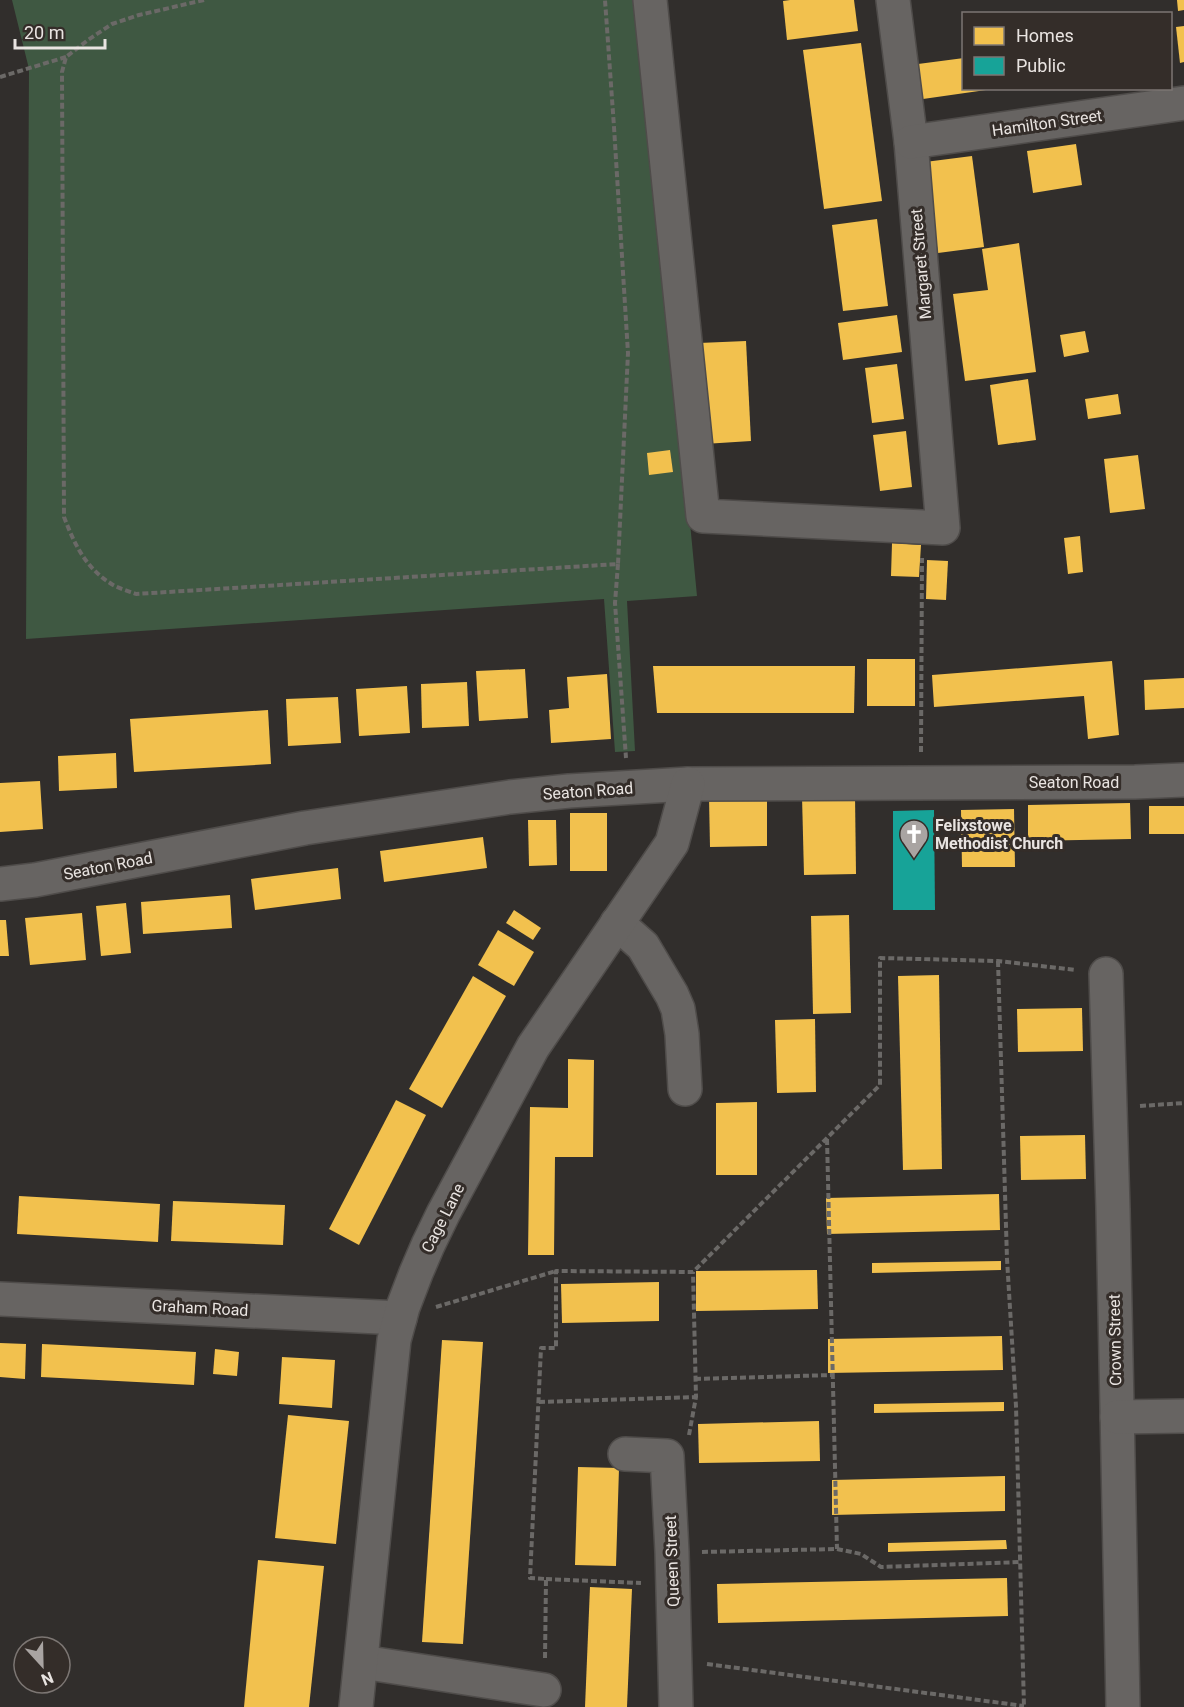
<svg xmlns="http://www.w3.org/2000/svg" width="1184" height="1707" viewBox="0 0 1184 1707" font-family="Roboto,sans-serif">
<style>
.green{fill:#3f5842}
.homes{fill:#f2c14e}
.public{fill:#17a398}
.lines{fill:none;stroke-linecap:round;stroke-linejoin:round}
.minor-casing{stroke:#4f4c4a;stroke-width:36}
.path{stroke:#6b6967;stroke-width:4;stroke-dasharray:6 3;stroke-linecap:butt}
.minor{stroke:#676462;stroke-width:33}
.labels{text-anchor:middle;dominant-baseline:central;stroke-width:6;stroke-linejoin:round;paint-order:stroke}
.street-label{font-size:16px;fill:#e9e4e1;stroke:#342d29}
.poi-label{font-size:16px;font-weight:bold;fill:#e9e4e1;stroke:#342d29;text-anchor:start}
</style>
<rect width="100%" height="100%" fill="#312e2c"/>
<polygon class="green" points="12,0 640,0 697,596 627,601 635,751 615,752 604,599 26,639 29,69"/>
<g class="homes">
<polygon points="790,0 854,0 858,31 787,40 783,1"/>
<polygon points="1177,0 1184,0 1184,10 1178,11"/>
<polygon points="1184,26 1184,62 1180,63 1176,27"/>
<polygon points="861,43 882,201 824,209 803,50"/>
<polygon points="964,58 964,88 986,88 986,90 923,99 918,64"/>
<polygon points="1076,144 1082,185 1033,193 1027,151"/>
<polygon points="972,156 984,247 938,253 925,162"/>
<polygon points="877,219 888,306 843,311 832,225"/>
<polygon points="1019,243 1036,372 965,381 953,294 988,290 982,249"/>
<polygon points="897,315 902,352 843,360 838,323"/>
<polygon points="1085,331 1089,352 1064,357 1060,335"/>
<polygon points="746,341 751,441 704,444 699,343"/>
<polygon points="897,364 904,419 872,423 865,368"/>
<polygon points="1028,379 1036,440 998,445 990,385"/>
<polygon points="1118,394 1121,414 1088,419 1085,399"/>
<polygon points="906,431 912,487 880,491 873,435"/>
<polygon points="670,450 673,472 649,475 647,453"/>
<polygon points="1138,455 1145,509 1110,513 1104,459"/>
<polygon points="1080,536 1083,572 1068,574 1064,538"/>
<polygon points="892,543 921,545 919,577 891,576"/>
<polygon points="927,560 948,561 946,600 926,599"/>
<rect x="867" y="659" width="48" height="47"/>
<polygon points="1112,661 1119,735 1088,739 1084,696 934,707 932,675"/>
<polygon points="653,666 855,666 854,713 657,713"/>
<polygon points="525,669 528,718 479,721 476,671"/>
<polygon points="607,674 611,739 551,743 549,710 569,708 567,677"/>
<polygon points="1184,678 1184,708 1145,710 1144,680"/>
<polygon points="467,682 469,726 422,728 421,684"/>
<polygon points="407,686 410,733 359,736 356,689"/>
<polygon points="338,697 341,743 288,746 286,699"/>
<polygon points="268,710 271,764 134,772 130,719"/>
<polygon points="116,753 117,788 59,791 58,756"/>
<polygon points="40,781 43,829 0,832 0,783"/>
<polygon points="855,795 856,874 804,875 802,796"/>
<polygon points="767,796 767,846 710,847 709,797"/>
<polygon points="1130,803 1131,839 1028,841 1028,805"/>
<rect x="1149" y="806" width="35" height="28"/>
<polygon points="1014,809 1015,867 962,867 961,810"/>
<rect x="570" y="813" width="37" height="58"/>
<polygon points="528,820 556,820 557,865 529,866"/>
<polygon points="483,837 487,868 384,882 380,851"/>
<polygon points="338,868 341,899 255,910 251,879"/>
<polygon points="230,895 232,928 143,934 141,902"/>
<polygon points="126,903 131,953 101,956 96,906"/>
<polygon points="514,910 541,928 533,940 506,923"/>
<polygon points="82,913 86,960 30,965 25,918"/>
<polygon points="849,915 851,1013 813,1014 811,916"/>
<polygon points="0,920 6,920 9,956 0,956"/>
<polygon points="498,930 534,952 514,986 478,965"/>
<polygon points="939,975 942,1169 903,1170 898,976"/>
<polygon points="473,976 506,996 442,1108 409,1089"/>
<polygon points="1082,1008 1083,1051 1018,1052 1017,1009"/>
<polygon points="815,1019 816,1092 777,1093 775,1020"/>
<polygon points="568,1059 594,1060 593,1157 555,1157 554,1255 528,1255 530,1107 568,1108"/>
<polygon points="396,1100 426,1115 359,1245 329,1229"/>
<polygon points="757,1102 757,1175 716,1175 716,1103"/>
<polygon points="1085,1135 1086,1179 1021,1180 1020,1136"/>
<polygon points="999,1194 1000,1230 827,1234 826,1198"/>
<polygon points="19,1196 160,1204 158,1242 17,1234"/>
<polygon points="173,1201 285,1205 283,1245 171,1241"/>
<polygon points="1001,1261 1001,1270 872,1273 872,1263"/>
<polygon points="817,1270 818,1309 696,1311 696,1271"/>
<polygon points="659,1282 659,1321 562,1323 561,1284"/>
<polygon points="1002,1336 1003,1370 828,1373 828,1339"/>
<polygon points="442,1340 483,1342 463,1644 422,1642"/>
<polygon points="0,1343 26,1344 25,1379 0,1377"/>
<polygon points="42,1344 196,1352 194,1385 41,1377"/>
<polygon points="215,1349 239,1352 237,1376 213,1374"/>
<polygon points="282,1357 335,1360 332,1408 279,1404"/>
<polygon points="1004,1402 1004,1411 874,1413 874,1404"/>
<polygon points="288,1415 349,1421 336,1544 275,1538"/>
<polygon points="819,1421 820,1461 699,1463 698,1424"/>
<polygon points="578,1467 619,1468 616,1566 575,1565"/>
<polygon points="1005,1476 1005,1511 832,1515 832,1480"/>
<polygon points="1006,1540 1007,1549 888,1552 888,1543"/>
<polygon points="258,1560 324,1566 309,1707 244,1707"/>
<polygon points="1007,1578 1008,1616 718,1623 717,1584"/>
<polygon points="590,1587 632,1589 627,1707 585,1707"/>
</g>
<polygon class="public" points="934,810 935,910 893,910 893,811"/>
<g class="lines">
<g class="minor-casing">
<g id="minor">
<polyline points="650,0 703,516 943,528 911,142 893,0"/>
<polyline points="911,142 1184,103"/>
<polyline points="0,884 35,880 305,828 510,797 569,791 688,784 1135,782 1184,780"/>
<polyline points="617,923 643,946 672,995 678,1009 682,1034 685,1089"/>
<polyline points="1106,974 1113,1209 1123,1707"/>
<polyline points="0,1299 400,1318"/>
<polyline points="1117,1417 1184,1416"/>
<polyline points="625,1454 667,1456 672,1552 676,1707"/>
<polyline points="362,1662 544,1690"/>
<polyline points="356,1707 394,1340 403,1307 416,1273 428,1245 443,1214 533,1047 672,843 688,784"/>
</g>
</g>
<g class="path">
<path d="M 204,0 L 139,15 L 112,24 L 88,40 L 66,57 L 62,72 L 64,517 C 74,543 85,567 110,583 C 117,588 128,591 136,594 L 618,564 L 628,353 L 614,127 L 605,0"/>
<polyline points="0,77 66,57"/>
<polyline points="618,564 615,603 626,758"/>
<polyline points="921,752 922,558"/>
<polyline points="998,961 1007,1259 1016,1406 1024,1707"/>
<polyline points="1140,1106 1184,1103"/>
<polyline points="827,1139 837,1549"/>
<polyline points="436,1307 556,1271"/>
<polyline points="695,1379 833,1375"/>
<polyline points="539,1402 696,1397"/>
<polyline points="689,1435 696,1397 693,1272"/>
<polyline points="702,1552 837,1549 861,1554 881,1567 1021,1562"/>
<polyline points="546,1579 641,1583"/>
<polyline points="545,1658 546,1579 530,1578 541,1348 556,1348 556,1271 693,1272 880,1085 880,958 998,961 1076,970"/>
<polyline points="707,1664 1024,1706"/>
</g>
<use href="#minor" class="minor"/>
</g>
<defs>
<g id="church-pin" transform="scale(1.5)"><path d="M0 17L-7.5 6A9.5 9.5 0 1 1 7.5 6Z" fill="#a9a4a2" stroke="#342d29"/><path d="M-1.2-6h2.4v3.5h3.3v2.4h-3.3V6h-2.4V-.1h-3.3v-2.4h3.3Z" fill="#fff"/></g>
</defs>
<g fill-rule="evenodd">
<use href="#church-pin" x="914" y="834"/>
</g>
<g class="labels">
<g class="street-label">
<text transform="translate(1047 123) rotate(-8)">Hamilton Street</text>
<text transform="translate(921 264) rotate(-95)">Margaret Street</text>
<text x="1074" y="782">Seaton Road</text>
<text transform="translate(588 791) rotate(-4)">Seaton Road</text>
<text transform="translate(108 866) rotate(-11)">Seaton Road</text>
<text transform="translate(443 1218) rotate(-63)">Cage Lane</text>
<text transform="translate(200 1308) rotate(3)">Graham Road</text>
<text transform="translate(1115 1340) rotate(-91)">Crown Street</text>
<text transform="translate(672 1561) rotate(-92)">Queen Street</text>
</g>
<g class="poi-label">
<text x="935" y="825">Felixstowe<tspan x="935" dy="18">Methodist Church</tspan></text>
</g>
</g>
<rect x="962" y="12" width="210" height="78" fill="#342d29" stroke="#7c7673" stroke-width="1.5"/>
<rect x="974" y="27" width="30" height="18" fill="#f2c14e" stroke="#7c7673" stroke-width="1.5"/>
<text x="1016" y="42" font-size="18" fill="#e9e4e1">Homes</text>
<rect x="974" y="57" width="30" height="18" fill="#17a398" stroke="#7c7673" stroke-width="1.5"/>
<text x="1016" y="72" font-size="18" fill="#e9e4e1">Public</text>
<g transform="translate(42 1665) rotate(158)"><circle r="28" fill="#342d29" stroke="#7c7673" stroke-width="1.5"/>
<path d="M0-4.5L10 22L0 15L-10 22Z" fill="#a9a4a2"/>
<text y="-9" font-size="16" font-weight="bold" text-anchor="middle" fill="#e9e4e1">N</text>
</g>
<path d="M15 39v9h90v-9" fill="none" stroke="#e9e4e1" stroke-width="3"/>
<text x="24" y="39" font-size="18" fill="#e9e4e1" stroke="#342d29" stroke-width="4.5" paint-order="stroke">20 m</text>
</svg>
